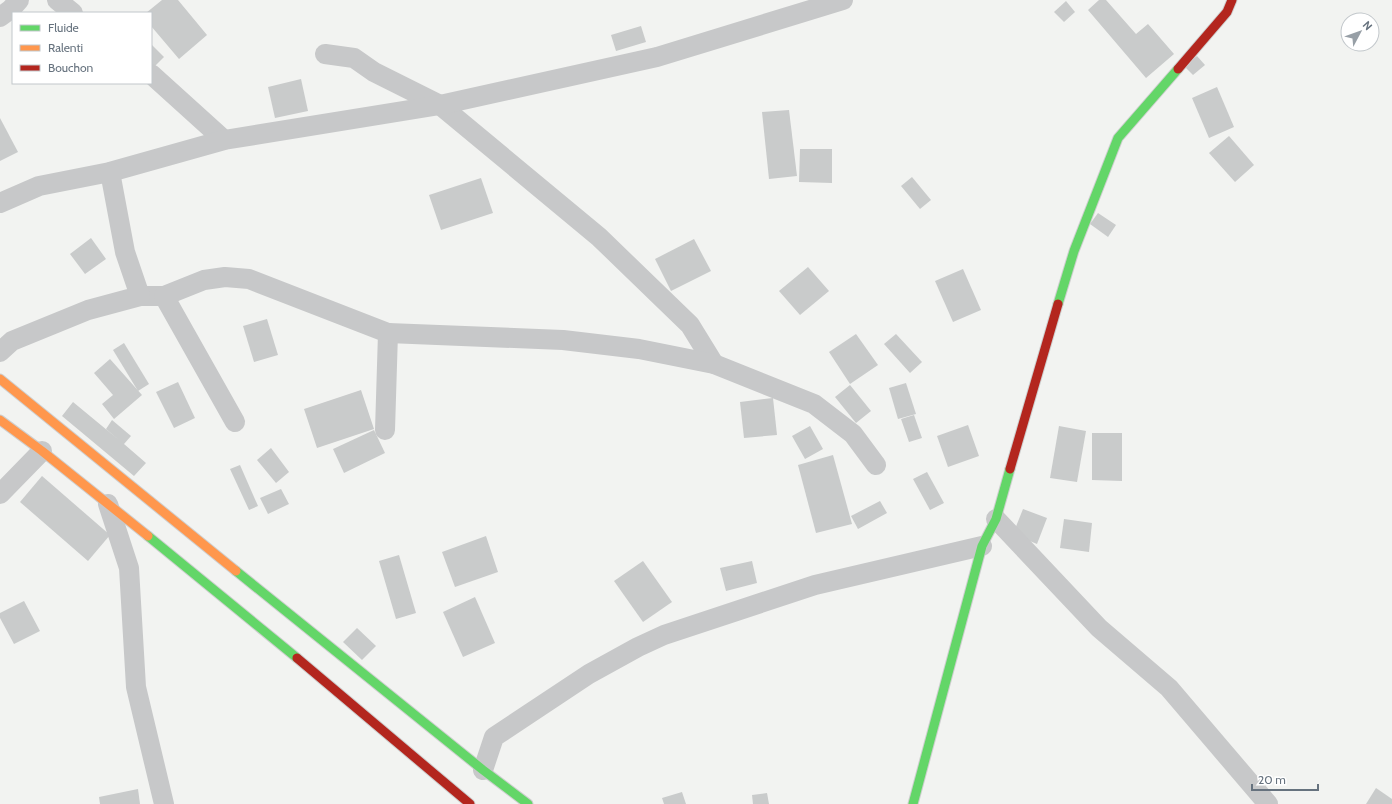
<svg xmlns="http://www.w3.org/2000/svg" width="1392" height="804" viewBox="0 0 1392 804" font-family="Cabin,sans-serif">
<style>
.building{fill:#c9cbcb}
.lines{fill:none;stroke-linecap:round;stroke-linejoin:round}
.fast-casing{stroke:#cecfcf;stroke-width:11}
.slow-casing{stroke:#cecfcf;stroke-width:11}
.jam-casing{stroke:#cecfcf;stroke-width:11}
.street{stroke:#c7c8c9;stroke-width:20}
.fast{stroke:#63d668;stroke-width:9}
.slow{stroke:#ff974d;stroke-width:9}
.jam{stroke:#b3261e;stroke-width:9}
</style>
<rect width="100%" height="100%" fill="#f2f3f1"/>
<g class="building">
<polygon points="162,0 178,0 207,35 179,59 151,26 151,13 146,13"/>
<polygon points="1099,0 1106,0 1136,34 1148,24 1174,54 1146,78 1088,10"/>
<polygon points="1066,1 1075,12 1064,22 1054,12"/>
<polygon points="641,26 646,42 616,51 611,35"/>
<polygon points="151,44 164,57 153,68 151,66"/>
<polygon points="1197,56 1205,65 1193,75 1184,66"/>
<polygon points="301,79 308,111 275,118 268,87"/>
<polygon points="1217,87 1234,127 1209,138 1192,98"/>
<polygon points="789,110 797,176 769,179 762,112"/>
<polygon points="0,118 18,152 0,161"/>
<polygon points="1229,136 1254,165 1235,182 1209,153"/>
<polygon points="800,149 832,149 832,183 799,182"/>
<polygon points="912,177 931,200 920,209 901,186"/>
<polygon points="481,178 493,213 441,230 429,195"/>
<polygon points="1098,213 1116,225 1108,237 1090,224"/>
<polygon points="91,238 106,259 85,274 70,254"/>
<polygon points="694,239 711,271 671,291 655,259"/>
<polygon points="808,267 829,291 800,315 779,291"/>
<polygon points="963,269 981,310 953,322 935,281"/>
<polygon points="267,319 278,355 254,362 243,326"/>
<polygon points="856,334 878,365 850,384 829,352"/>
<polygon points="896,334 922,362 910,373 884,344"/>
<polygon points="124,343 149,384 138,391 113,350"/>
<polygon points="110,359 142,395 114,419 102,404 113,395 94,373"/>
<polygon points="178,382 195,418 174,428 156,392"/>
<polygon points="906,383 916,414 898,419 889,388"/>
<polygon points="850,385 871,411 856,423 835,397"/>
<polygon points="361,390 374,429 317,448 304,409"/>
<polygon points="773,398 777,435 744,438 740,402"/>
<polygon points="73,402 119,440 106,429 112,420 131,436 124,444 146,463 134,476 62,416"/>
<polygon points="914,415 922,438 909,442 901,419"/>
<polygon points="968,425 979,456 948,467 937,436"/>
<polygon points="810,426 823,449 805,459 792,436"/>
<polygon points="1059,426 1086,431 1077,482 1050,478"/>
<polygon points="374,430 385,453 344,473 333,449"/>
<polygon points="1092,433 1122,433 1122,481 1092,480"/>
<polygon points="271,448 289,472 276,483 257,460"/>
<polygon points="833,455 852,524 816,533 798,465"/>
<polygon points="240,465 258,506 249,510 230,469"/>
<polygon points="927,472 944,503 930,510 913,479"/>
<polygon points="42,476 110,535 88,561 20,502"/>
<polygon points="281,489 289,504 268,514 260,498"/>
<polygon points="880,501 887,513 858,529 851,516"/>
<polygon points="1023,509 1047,518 1037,544 1013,534"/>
<polygon points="1064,519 1092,523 1089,552 1060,548"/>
<polygon points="486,536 498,572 455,587 442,552"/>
<polygon points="399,555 416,613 396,619 379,561"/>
<polygon points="643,561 672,602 643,622 614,581"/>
<polygon points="752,561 757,583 726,591 720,568"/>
<polygon points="475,597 495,643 463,657 443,612"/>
<polygon points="24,601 40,631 14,644 0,618 0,613"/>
<polygon points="357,628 376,646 362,660 343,642"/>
<polygon points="1376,788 1392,799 1392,804 1366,804"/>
<polygon points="138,789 140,804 100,804 99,797"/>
<polygon points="682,792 686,804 664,804 662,798"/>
<polygon points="767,793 769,804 753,804 752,795"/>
</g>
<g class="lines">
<g class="fast-casing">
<g id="fast">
<polyline points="1058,304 1074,251 1118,138 1178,69"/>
<polyline points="148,536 297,658"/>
<polyline points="236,571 483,770 528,804"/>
<polyline points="913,804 982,546 996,519 1010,469"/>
</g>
</g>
<g class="slow-casing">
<g id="slow">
<polyline points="0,379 236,571"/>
<polyline points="0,420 42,451 148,536"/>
</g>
</g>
<g class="jam-casing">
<g id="jam">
<polyline points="1178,69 1227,12 1232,0"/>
<polyline points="1010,469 1058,304"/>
<polyline points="297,658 470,804"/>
</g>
</g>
<g class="street">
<polyline points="57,0 73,13"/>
<polyline points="0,17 11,9 19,0"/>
<polyline points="325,54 354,58 374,72 440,105 599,237 690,325 714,364"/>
<polyline points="151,74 224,140"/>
<polyline points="0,203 39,186 110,172 224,140 440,105 657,57 843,0"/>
<polyline points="140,296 164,296 204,280 225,277 249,279 388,333 385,430"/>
<polyline points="164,296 235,422"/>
<polyline points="388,333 563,340 639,349 714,364 814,404 853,434 876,465"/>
<polyline points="0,352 12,341 88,310 140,296 125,252 110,172"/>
<polyline points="0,494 42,451"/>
<polyline points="108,504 129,568 136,687 164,804"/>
<polyline points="996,519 1099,628 1169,688 1268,804"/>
<polyline points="483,770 494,737 589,674 638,647 664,635 815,585 982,546"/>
</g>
<use href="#fast" class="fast"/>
<use href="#slow" class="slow"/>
<use href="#jam" class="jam"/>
</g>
<rect x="12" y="12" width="140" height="72" fill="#ffffff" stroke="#c2c7cb"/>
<rect x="20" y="25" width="20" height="6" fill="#63d668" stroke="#c2c7cb"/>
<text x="48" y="32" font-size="12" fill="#66727e">Fluide</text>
<rect x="20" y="45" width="20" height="6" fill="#ff974d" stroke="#c2c7cb"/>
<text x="48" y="52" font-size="12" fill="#66727e">Ralenti</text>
<rect x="20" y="65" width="20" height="6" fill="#b3261e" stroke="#c2c7cb"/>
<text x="48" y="72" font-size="12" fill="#66727e">Bouchon</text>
<g transform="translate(1360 32) rotate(49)"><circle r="19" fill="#ffffff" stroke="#c2c7cb"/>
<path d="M0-3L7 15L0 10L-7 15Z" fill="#979fa6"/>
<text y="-6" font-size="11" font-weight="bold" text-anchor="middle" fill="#66727e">N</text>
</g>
<path d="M1252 784v6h66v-6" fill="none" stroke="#66727e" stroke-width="2"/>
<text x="1258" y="784" font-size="12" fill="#66727e" stroke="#ffffff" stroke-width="3" paint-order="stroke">20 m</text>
</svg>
